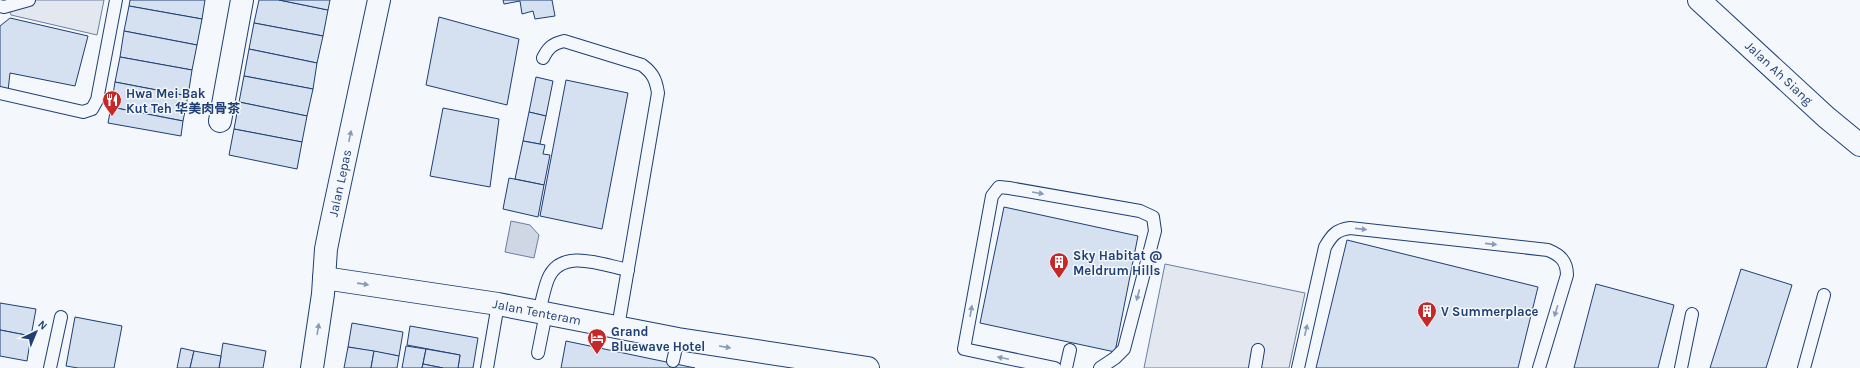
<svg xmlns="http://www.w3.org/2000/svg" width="1860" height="368" viewBox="0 0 1860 368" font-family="Karla,'Noto Sans SC',sans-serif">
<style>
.parking{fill:#e3e8f0;stroke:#687fa3}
.water{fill:#cfd7e4;stroke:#687fa3}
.building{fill:#d5e0f0;stroke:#1d3f73}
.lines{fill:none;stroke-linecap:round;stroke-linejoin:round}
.service-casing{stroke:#1d3f73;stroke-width:14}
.minor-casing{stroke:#1d3f73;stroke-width:24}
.service{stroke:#f4f7fb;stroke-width:12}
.minor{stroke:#f4f7fb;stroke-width:22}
.oneway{fill:#889bb7}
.labels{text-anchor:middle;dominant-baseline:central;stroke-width:3;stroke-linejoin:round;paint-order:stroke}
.street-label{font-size:13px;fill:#1d3f73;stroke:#f4f7fb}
.poi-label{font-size:13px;font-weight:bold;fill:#1d3f73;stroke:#f4f7fb;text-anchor:start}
</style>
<rect width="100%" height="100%" fill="#f4f7fb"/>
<g class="parking">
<polygon points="5,0 104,0 97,35 11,15"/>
<polygon points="1165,264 1305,293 1289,368 1144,368"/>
</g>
<polygon class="water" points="511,221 530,225 539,235 534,258 505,252"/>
<g class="building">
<polygon points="130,0 205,0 202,19 129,6"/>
<polygon points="259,0 279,0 328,10 323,36 254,23"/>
<polygon points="279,0 330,0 328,10"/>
<polygon points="503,0 552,0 555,16 535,19 533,11 522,14 520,1 504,4"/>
<polygon points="129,6 202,19 197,45 124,31"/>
<polygon points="439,17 519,39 507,105 426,85"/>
<polygon points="10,18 88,36 75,86 10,73 8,91 0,89 0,26"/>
<polygon points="254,23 323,36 317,63 249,49"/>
<polygon points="124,31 197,45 192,70 120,57"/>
<polygon points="249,49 317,63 313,89 244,76"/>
<polygon points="120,57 192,70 188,96 115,82"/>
<polygon points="244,76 313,89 307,116 239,102"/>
<polygon points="536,77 553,81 546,116 529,112"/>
<polygon points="566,80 628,93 602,229 540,216"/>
<polygon points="115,82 188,96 183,121 111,107"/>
<polygon points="239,102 307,116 302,142 234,129"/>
<polygon points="111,107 183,121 181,136 108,123"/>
<polygon points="443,108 499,119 490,187 430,176"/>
<polygon points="529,112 546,116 540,144 523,141"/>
<polygon points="234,129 302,142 297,169 229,155"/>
<polygon points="523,141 545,145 543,154 550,155 544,185 515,179"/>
<polygon points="509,178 544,185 538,217 503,209"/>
<polygon points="1004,207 1138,236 1115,352 980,323"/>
<polygon points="1347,240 1538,287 1518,368 1316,368"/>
<polygon points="1741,269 1792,285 1766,368 1710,368"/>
<polygon points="1596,284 1674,305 1658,368 1574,368"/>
<polygon points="0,303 36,309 31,336 0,330"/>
<polygon points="75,317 122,326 114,368 78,368 66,366"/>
<polygon points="352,323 403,332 399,356 348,347"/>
<polygon points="410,326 478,338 473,368 458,368 460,355 407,345"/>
<polygon points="0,330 31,336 27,361 0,356"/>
<polygon points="566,341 695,368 561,368"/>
<polygon points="223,343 266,351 263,368 219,368"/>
<polygon points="406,346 426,349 422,368 402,368"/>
<polygon points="348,347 374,351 371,368 344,368"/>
<polygon points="181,348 194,351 190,368 177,368"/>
<polygon points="426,349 460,355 458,368 443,368 423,364"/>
<polygon points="194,351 221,356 219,368 190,368"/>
<polygon points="374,351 399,356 397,368 371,368"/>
<polygon points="423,364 443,368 422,368"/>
</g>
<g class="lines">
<g class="service-casing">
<g id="service">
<polyline points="0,6 4,7 29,0"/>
<path d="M 543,58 C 548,48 552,44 564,41 L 642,65 C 653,73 656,80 658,93 L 618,327"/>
<polyline points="0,93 83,112 92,109 97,100 116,0"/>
<path d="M 539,312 C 542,301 544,289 548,279 C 561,247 603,265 628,270"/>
<polyline points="538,353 546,313"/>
<polyline points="673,361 678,339"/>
<polyline points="50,368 61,317"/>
<polyline points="487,368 498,304"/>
<polyline points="1055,368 964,349 992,196 999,187 1009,188 1140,211 1153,217 1155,231 1124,349 1115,358 1100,368"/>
<polyline points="1066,368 1070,350"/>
<polyline points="1255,368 1258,350"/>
<path d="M 1298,368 L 1325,247 C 1332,235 1336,230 1350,228 L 1548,250 C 1560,255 1567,261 1567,275 L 1539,368"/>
<polyline points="1681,368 1692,314"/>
<polyline points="1804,368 1824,295"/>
</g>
</g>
<g class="minor-casing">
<g id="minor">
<polyline points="1699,0 1826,117 1860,145"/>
<polyline points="220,121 242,0"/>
<polyline points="324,278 498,304 678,339 868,368"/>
<polyline points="312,368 323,294 326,249 330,229 379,0"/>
</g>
</g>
<use href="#service" class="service"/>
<use href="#minor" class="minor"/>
</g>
<defs><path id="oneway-solid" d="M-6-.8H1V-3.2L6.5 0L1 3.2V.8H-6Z"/></defs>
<g class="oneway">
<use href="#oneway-solid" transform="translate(350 136) rotate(-78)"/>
<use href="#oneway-solid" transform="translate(1038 193) rotate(10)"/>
<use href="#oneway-solid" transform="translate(1361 229) rotate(6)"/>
<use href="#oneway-solid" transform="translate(1491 244) rotate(6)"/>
<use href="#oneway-solid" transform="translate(363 284) rotate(8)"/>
<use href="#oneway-solid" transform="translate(1138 295) rotate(105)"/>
<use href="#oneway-solid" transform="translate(971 311) rotate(-80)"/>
<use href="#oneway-solid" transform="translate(1556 311) rotate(107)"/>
<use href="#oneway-solid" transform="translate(318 329) rotate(-81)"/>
<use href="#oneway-solid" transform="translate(1306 330) rotate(-77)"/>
<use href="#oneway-solid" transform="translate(725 347) rotate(9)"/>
<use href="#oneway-solid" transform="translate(1003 358) rotate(-168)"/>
</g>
<defs>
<g id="restaurant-pin" transform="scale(1)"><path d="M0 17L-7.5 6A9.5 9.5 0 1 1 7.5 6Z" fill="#c62828" stroke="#f4f7fb"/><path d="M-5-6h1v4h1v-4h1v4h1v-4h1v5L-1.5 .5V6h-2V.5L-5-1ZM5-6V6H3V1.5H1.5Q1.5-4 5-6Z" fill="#fff"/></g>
<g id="building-pin" transform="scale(1)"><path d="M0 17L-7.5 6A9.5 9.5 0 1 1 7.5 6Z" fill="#c62828" stroke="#f4f7fb"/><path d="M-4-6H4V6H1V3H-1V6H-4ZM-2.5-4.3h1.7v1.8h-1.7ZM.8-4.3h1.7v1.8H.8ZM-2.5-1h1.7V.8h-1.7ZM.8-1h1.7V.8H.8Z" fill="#fff"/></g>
<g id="hotel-pin" transform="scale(1)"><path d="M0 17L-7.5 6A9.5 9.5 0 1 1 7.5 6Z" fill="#c62828" stroke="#f4f7fb"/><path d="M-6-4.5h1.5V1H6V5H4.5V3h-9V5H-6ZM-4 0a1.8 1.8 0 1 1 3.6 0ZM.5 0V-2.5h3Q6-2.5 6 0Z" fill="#fff"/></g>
</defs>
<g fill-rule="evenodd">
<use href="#restaurant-pin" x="112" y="100"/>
<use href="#building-pin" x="1059" y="262"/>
<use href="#building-pin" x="1427" y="311"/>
<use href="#hotel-pin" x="597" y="338"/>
</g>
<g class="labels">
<g class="street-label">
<text transform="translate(1779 73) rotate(43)">Jalan Ah Siang</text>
<text transform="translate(340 183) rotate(-78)">Jalan Lepas</text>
<text transform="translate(537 312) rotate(11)">Jalan Tenteram</text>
</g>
<g class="poi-label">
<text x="126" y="93">Hwa Mei Bak<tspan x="126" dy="15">Kut Teh 华美肉骨茶</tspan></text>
<text x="1073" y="255">Sky Habitat @<tspan x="1073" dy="15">Meldrum Hills</tspan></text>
<text x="1441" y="311">V Summerplace</text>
<text x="611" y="331">Grand<tspan x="611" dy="15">Bluewave Hotel</tspan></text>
</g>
</g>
<g transform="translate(36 332) rotate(44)" stroke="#f4f7fb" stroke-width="3" paint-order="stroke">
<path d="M0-3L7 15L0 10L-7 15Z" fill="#1d3f73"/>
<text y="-6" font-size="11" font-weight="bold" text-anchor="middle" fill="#1d3f73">N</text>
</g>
</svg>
